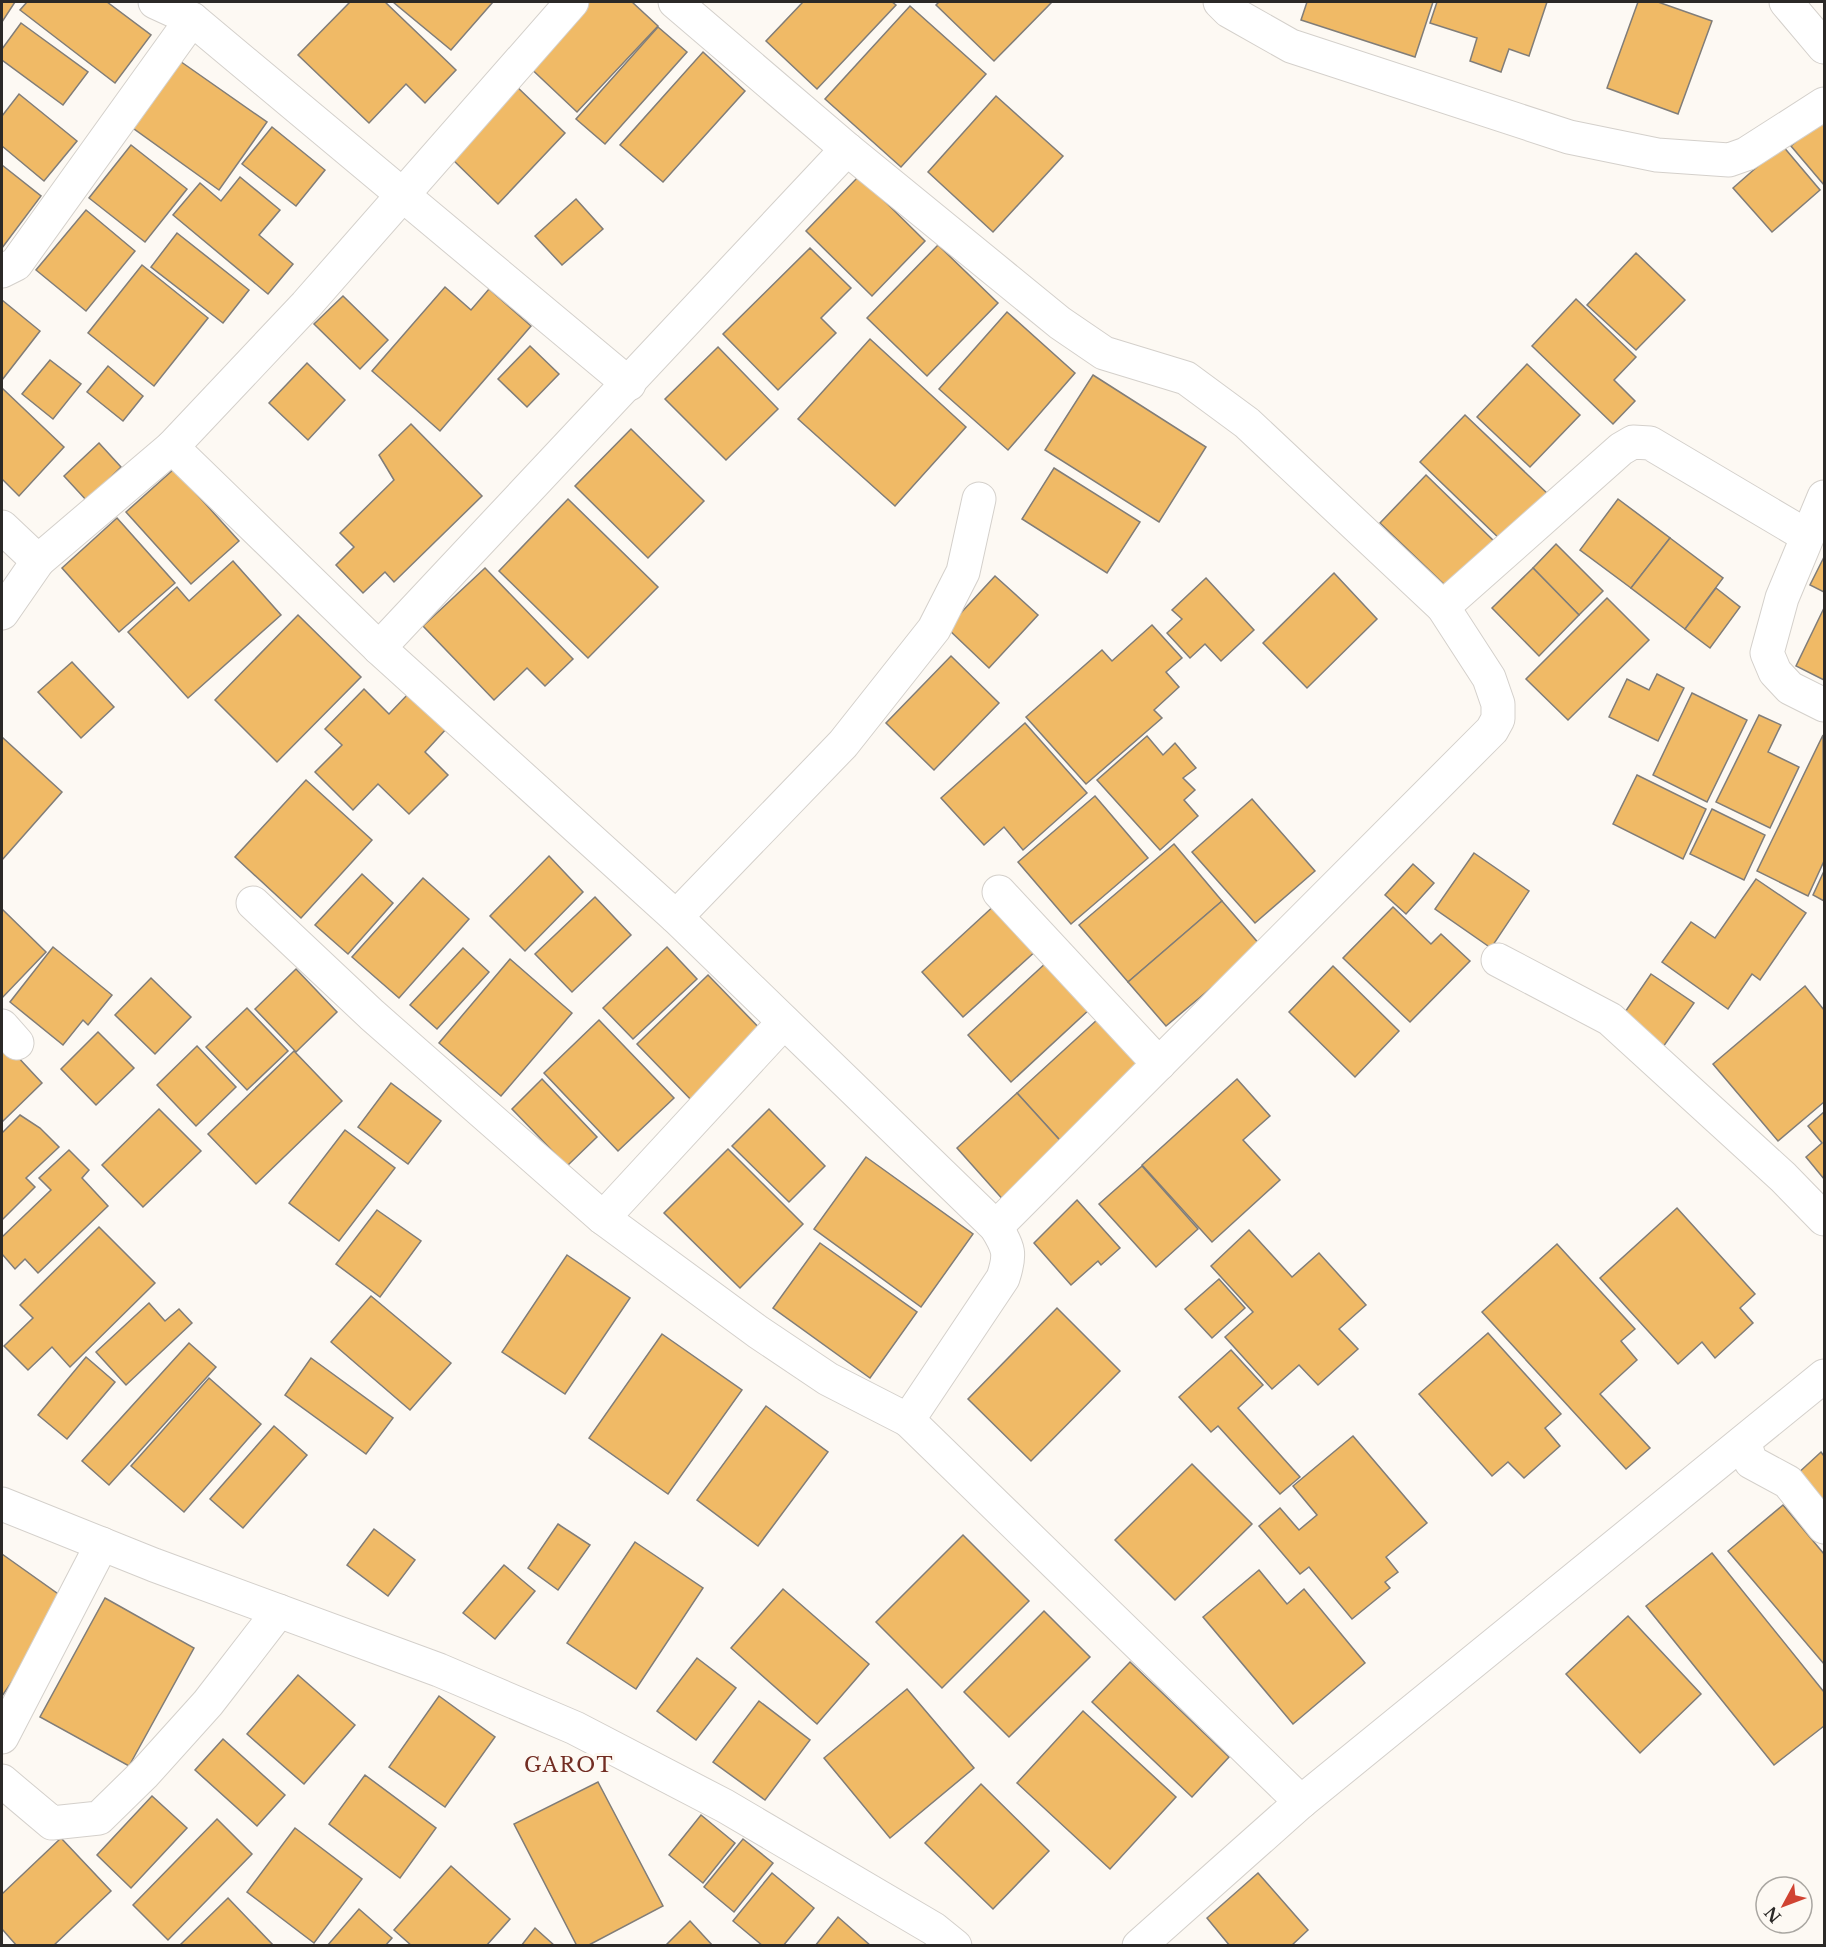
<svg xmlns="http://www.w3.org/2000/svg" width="1826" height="1947" viewBox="0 0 1826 1947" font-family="'Libre Baskerville',serif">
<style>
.building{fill:#f0ba66;stroke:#817d78;stroke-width:1.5}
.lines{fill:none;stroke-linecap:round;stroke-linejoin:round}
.street-casing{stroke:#d4d0cb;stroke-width:35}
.secondary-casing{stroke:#d4d0cb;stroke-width:35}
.street{stroke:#fff;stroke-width:33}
.secondary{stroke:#fff;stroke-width:33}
.labels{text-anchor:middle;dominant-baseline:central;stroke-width:6;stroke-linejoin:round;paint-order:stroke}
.quarter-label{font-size:20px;letter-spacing:1.5px;fill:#722d23;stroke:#fdf9f3}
</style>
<rect width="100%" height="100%" fill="#fdf9f3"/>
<g class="building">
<polygon points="2,2 15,2 2,22"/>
<polygon points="27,2 107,2 151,35 115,83 20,10"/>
<polygon points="350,2 385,2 456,70 425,103 406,84 369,123 298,55"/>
<polygon points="393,2 493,2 451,50"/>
<polygon points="581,2 632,2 658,26 577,112 524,62"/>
<polygon points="803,2 892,2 896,5 817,89 766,41"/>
<polygon points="939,2 1052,2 994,61 936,5"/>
<polygon points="1307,2 1433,2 1415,57 1301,20"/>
<polygon points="1437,2 1547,2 1529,56 1509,49 1501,72 1470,61 1477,38 1430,23"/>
<polygon points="1638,2 1658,2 1712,21 1678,114 1607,88"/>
<polygon points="910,6 986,74 901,167 825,99"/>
<polygon points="21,23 88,72 63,105 2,60 2,49"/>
<polygon points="658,27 687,52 605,144 576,119"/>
<polygon points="703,52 745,91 663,182 620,145"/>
<polygon points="177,59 267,122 219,190 130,126"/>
<polygon points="514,84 565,133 498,204 447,154"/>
<polygon points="19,94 77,141 44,181 2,146 2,116"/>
<polygon points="996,96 1063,156 993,232 928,172"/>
<polygon points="1824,118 1824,185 1791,146"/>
<polygon points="272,127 325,170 296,206 242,164"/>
<polygon points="131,145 187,189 145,242 89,198"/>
<polygon points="1782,145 1820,190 1772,232 1733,188"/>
<polygon points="2,165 41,196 2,248"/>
<polygon points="859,176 925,241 872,296 806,231"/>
<polygon points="240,177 280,210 259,235 293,264 268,294 173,215 200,183 221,201"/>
<polygon points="576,199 603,229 562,265 535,236"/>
<polygon points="86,210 135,251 86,311 36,270"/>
<polygon points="177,233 249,290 223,323 151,267"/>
<polygon points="938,245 998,303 927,376 867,318"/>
<polygon points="810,248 851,288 821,318 836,333 778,390 723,334"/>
<polygon points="1636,253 1685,300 1636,350 1587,305"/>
<polygon points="142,265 208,318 154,386 88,333"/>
<polygon points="445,287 471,310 489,289 531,326 440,431 372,371"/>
<polygon points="343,296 388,340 360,369 314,324"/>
<polygon points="1576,299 1636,357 1614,380 1635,401 1613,424 1532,346"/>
<polygon points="2,300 40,331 2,380"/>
<polygon points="1007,312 1075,373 1008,450 939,389"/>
<polygon points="870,339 966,427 895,506 798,419"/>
<polygon points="530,346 559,374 527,407 498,379"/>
<polygon points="718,347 778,409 726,460 665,399"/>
<polygon points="50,360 81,384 53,419 22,394"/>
<polygon points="307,363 345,400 308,440 269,403"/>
<polygon points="1527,364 1580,415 1530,467 1477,417"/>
<polygon points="108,366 143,396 123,421 87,392"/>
<polygon points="1093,375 1206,447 1159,522 1045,450"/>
<polygon points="2,388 64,447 19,496 2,479"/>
<polygon points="1465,415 1549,495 1504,543 1420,462"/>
<polygon points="411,424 482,496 394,582 385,572 363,593 336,565 354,547 340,533 394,480 379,455"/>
<polygon points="631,429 704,501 648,558 575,486"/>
<polygon points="99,443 121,467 87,501 64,476"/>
<polygon points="1054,468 1140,522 1107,573 1022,519"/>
<polygon points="174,469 239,541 191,584 126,512"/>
<polygon points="1426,475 1495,542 1450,590 1380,523"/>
<polygon points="568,499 658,587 588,658 499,571"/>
<polygon points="1618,499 1670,538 1631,588 1580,550"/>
<polygon points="117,518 175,583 119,632 62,568"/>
<polygon points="1670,538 1723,578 1685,629 1631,588"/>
<polygon points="1556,544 1603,591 1579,615 1533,568"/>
<polygon points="1824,557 1824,592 1810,585"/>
<polygon points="233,561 281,615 188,698 128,632 177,587 189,601"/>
<polygon points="485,568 573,659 545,686 527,668 494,700 423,626"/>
<polygon points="1533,568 1579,615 1539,656 1492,608"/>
<polygon points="1334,573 1377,619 1307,688 1263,643"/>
<polygon points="995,576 1038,615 989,668 947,628"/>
<polygon points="1206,578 1254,630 1221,661 1205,644 1190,658 1167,633 1182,619 1172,610"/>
<polygon points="1716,588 1740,607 1710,648 1685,629"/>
<polygon points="1607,598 1649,640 1568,720 1526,679"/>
<polygon points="1824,608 1824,680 1796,666"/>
<polygon points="298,615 361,677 277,762 215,700"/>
<polygon points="1152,625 1182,658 1166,672 1179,687 1154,710 1162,718 1086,784 1026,717 1102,650 1112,661"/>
<polygon points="951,656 999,703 934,770 886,723"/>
<polygon points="72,662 114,707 81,738 38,692"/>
<polygon points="1657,674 1684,688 1658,741 1609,717 1627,679 1649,690"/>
<polygon points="364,689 389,714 410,692 447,728 425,752 448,775 409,814 378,784 353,810 315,772 342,745 325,729"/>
<polygon points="1692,693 1747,720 1707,802 1653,775"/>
<polygon points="1759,715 1781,725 1768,752 1799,767 1770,828 1716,802"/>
<polygon points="1025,723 1087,793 1023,850 1004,827 984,845 941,798"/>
<polygon points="1823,735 1824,861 1808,896 1757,871"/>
<polygon points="1147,736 1163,755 1175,743 1196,768 1183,778 1195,790 1184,800 1198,816 1160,850 1097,780"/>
<polygon points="2,737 62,792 2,860"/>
<polygon points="1637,775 1706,809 1683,859 1613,824"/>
<polygon points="306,780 372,840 301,918 235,857"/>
<polygon points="1095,796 1148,858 1071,924 1018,862"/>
<polygon points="1252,799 1315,871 1255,923 1192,852"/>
<polygon points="1712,809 1765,835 1744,880 1690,854"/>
<polygon points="1174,844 1222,901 1128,982 1079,925"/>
<polygon points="1474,853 1529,891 1491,948 1435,909"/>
<polygon points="549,856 583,892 525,951 490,916"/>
<polygon points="1413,864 1434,883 1406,914 1385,895"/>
<polygon points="1824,871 1824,901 1813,895"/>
<polygon points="362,874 393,903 348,954 315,925"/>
<polygon points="423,878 469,919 399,998 352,957"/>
<polygon points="1756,879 1806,913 1760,980 1752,974 1728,1009 1662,962 1691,922 1715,938"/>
<polygon points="595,897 631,935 572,992 535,954"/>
<polygon points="1222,901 1261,946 1166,1026 1128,982"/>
<polygon points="997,903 1038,949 963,1017 922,972"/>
<polygon points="1393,907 1431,944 1441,934 1470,961 1410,1022 1343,958"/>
<polygon points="2,909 46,952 2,998"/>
<polygon points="53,947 112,995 88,1025 83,1020 63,1045 10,1002"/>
<polygon points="667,947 697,979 633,1039 603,1008"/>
<polygon points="463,948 489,972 437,1029 410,1005"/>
<polygon points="510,959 572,1013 501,1096 439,1043"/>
<polygon points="1048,961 1091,1008 1011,1082 968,1035"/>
<polygon points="1333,966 1399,1031 1355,1077 1289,1012"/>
<polygon points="296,969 337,1012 296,1052 255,1009"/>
<polygon points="1651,974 1694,1003 1663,1047 1621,1018"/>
<polygon points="708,975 768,1037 696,1105 637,1044"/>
<polygon points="151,978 191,1017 155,1054 115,1015"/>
<polygon points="1805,986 1824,1010 1824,1102 1778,1141 1713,1064"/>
<polygon points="247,1008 288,1051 247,1090 206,1047"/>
<polygon points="1098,1019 1148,1074 1067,1148 1017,1093"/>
<polygon points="599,1020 674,1098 618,1151 544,1073"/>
<polygon points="98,1032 134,1068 96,1105 61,1069"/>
<polygon points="2,1040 42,1083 2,1122"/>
<polygon points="197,1046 236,1087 196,1126 157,1085"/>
<polygon points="294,1051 342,1101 256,1184 208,1134"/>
<polygon points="542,1079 597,1137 567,1166 512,1109"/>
<polygon points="1237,1079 1270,1116 1243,1140 1280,1180 1212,1242 1142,1165"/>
<polygon points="391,1083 441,1121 408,1164 358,1127"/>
<polygon points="1017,1093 1067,1148 1006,1203 957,1148"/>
<polygon points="159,1109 201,1151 143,1207 102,1165"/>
<polygon points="769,1109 825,1166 789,1202 732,1146"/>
<polygon points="1824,1112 1824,1179 1806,1157 1822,1143 1808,1126"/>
<polygon points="20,1115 40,1128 59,1147 26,1178 35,1187 2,1220 2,1133"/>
<polygon points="345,1130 395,1168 339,1241 289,1203"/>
<polygon points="728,1149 803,1224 740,1288 664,1213"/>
<polygon points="69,1150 89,1170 82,1178 108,1206 38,1273 25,1259 15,1269 2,1254 2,1237 51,1190 39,1178"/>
<polygon points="866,1157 973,1234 921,1307 814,1229"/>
<polygon points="1142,1166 1198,1229 1156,1267 1099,1204"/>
<polygon points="1077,1200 1120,1248 1101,1265 1098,1261 1071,1285 1034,1243"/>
<polygon points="1677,1208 1755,1294 1740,1308 1753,1323 1715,1358 1702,1342 1678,1364 1600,1278"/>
<polygon points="377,1210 421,1241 380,1297 336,1264"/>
<polygon points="99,1227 155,1283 70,1367 52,1347 28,1370 4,1346 33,1318 20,1305"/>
<polygon points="1249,1230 1292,1277 1319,1253 1366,1305 1339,1329 1358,1349 1318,1385 1299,1365 1272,1389 1225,1337 1253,1312 1211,1266"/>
<polygon points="820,1243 917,1312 870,1378 773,1308"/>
<polygon points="1557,1244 1635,1329 1621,1341 1637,1360 1600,1394 1650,1448 1626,1469 1482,1312"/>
<polygon points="567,1255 630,1298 565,1394 502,1352"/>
<polygon points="1219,1279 1245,1308 1212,1338 1185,1309"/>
<polygon points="371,1296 451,1363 410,1410 331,1342"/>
<polygon points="149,1303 165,1321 179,1309 192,1323 126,1385 96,1352"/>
<polygon points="1057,1308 1120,1371 1031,1461 968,1399"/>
<polygon points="1488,1333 1561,1414 1545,1428 1560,1446 1524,1478 1508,1462 1492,1476 1419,1394"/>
<polygon points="662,1334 742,1390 668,1494 589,1438"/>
<polygon points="189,1343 216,1367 109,1485 82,1461"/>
<polygon points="1231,1350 1263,1385 1238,1408 1300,1477 1280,1494 1218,1426 1211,1432 1179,1397"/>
<polygon points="86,1357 115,1382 67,1439 38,1415"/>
<polygon points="311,1358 393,1418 366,1454 285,1395"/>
<polygon points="209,1378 261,1424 184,1512 131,1466"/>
<polygon points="766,1406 828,1452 758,1546 697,1500"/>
<polygon points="274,1426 307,1455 243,1528 210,1499"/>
<polygon points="1353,1436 1427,1523 1386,1557 1398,1572 1385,1582 1390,1588 1352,1619 1309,1567 1300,1574 1259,1526 1280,1508 1299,1530 1317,1515 1293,1486"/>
<polygon points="1821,1452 1824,1456 1824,1506 1795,1476"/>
<polygon points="1192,1464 1252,1524 1175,1600 1115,1540"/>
<polygon points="1783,1505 1824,1554 1824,1664 1728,1551"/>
<polygon points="558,1524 590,1545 558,1590 528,1568"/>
<polygon points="374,1529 415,1560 388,1596 347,1565"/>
<polygon points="963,1535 1029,1601 942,1688 876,1622"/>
<polygon points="635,1542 703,1588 636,1689 567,1643"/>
<polygon points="1712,1553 1824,1692 1824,1726 1774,1765 1646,1606"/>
<polygon points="2,1554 68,1601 2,1696"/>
<polygon points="504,1565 535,1591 495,1639 463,1613"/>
<polygon points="1259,1570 1287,1604 1304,1589 1365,1663 1293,1724 1203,1617"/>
<polygon points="783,1589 869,1664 817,1724 731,1648"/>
<polygon points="105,1598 194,1648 129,1766 40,1717"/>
<polygon points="1044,1611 1090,1657 1009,1737 964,1692"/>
<polygon points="1628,1616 1701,1694 1640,1753 1566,1674"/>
<polygon points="697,1658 736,1688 696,1740 657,1711"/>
<polygon points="1130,1662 1229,1757 1192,1797 1092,1702"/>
<polygon points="298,1675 355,1725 304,1784 247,1734"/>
<polygon points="907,1689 974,1768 890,1838 824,1758"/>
<polygon points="439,1696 495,1737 445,1807 389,1767"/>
<polygon points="759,1701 810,1740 765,1800 713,1762"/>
<polygon points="1083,1711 1176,1797 1110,1869 1017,1783"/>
<polygon points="223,1739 285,1795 257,1826 195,1770"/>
<polygon points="365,1775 436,1828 400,1878 329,1824"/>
<polygon points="598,1782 663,1906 587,1946 577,1946 514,1824"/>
<polygon points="981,1784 1049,1851 993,1909 925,1843"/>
<polygon points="152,1796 187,1828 131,1888 97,1855"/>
<polygon points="701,1815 735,1843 703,1883 669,1855"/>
<polygon points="217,1819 252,1854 168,1940 133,1905"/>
<polygon points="295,1828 362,1879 314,1943 247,1892"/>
<polygon points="61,1838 111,1891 53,1946 17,1946 2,1929 2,1894"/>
<polygon points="743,1839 773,1863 734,1912 704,1887"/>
<polygon points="451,1866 510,1919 486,1946 412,1946 394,1930"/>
<polygon points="772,1873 814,1908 783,1946 763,1946 733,1921"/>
<polygon points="1258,1873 1308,1930 1291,1946 1230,1946 1207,1918"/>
<polygon points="228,1898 274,1946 179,1946"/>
<polygon points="359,1909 392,1938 385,1946 327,1946"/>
<polygon points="838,1917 871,1946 815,1946"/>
<polygon points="690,1921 713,1946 665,1946"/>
<polygon points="535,1928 555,1946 521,1946"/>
</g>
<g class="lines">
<g class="street-casing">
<g id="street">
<polyline points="155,2 192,19 629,384"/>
<polyline points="675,2 847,149 1060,323 1104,353 1186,378 1247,423 1443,607 1489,678 1498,704 1498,719 1492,730 996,1227"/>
<polyline points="1220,2 1229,11 1291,46 1569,137 1657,155 1729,160 1746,154 1824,104"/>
<polyline points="1786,2 1824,47"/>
<polyline points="2,271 16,264 192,19"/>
<polyline points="172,447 306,305 572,2"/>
<polyline points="1824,497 1782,598 1767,653 1775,672 1790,688 1824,705"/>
<path d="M 2,527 L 38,561 L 172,447 L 379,648 L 676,917 L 996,1227 C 1009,1248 1011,1254 1003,1278 L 908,1420 L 1301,1802"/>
<polyline points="1443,607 1621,449 1633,442 1650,443 1807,536"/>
<polyline points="2,613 38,561"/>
<polyline points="379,648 847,149"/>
<polyline points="999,892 1159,1064"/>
<polyline points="253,903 372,1015 603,1218 758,1332 828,1379 908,1420"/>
<polyline points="676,917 843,744 934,629 963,572 979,499"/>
<polyline points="1498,960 1610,1019 1783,1177 1824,1219"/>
<polyline points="2,1026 17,1043"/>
<polyline points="603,1218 784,1022"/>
<polyline points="1744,1442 1751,1462 1788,1482 1824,1527"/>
<polyline points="2,1737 102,1544"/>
<polyline points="2,1781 52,1823 99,1818 144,1774 208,1703 279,1611"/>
</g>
</g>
<g class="secondary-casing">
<g id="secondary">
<polyline points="2,1504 154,1565 439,1670 575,1728 725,1806 934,1929 955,1946"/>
<polyline points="1139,1946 1301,1802 1824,1376"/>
</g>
</g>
<use href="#street" class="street"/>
<use href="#secondary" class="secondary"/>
</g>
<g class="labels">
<g class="quarter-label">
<text x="569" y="1765">GAROT</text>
</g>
</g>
<rect width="1826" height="1947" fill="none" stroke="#2b2927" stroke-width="6"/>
<g transform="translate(1784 1905) rotate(229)"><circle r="28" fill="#fdf9f3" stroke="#a9a6a1" stroke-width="1.5"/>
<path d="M0-4.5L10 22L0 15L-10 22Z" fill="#d04332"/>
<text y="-9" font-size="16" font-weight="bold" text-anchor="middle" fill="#2b2927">N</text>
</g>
</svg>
